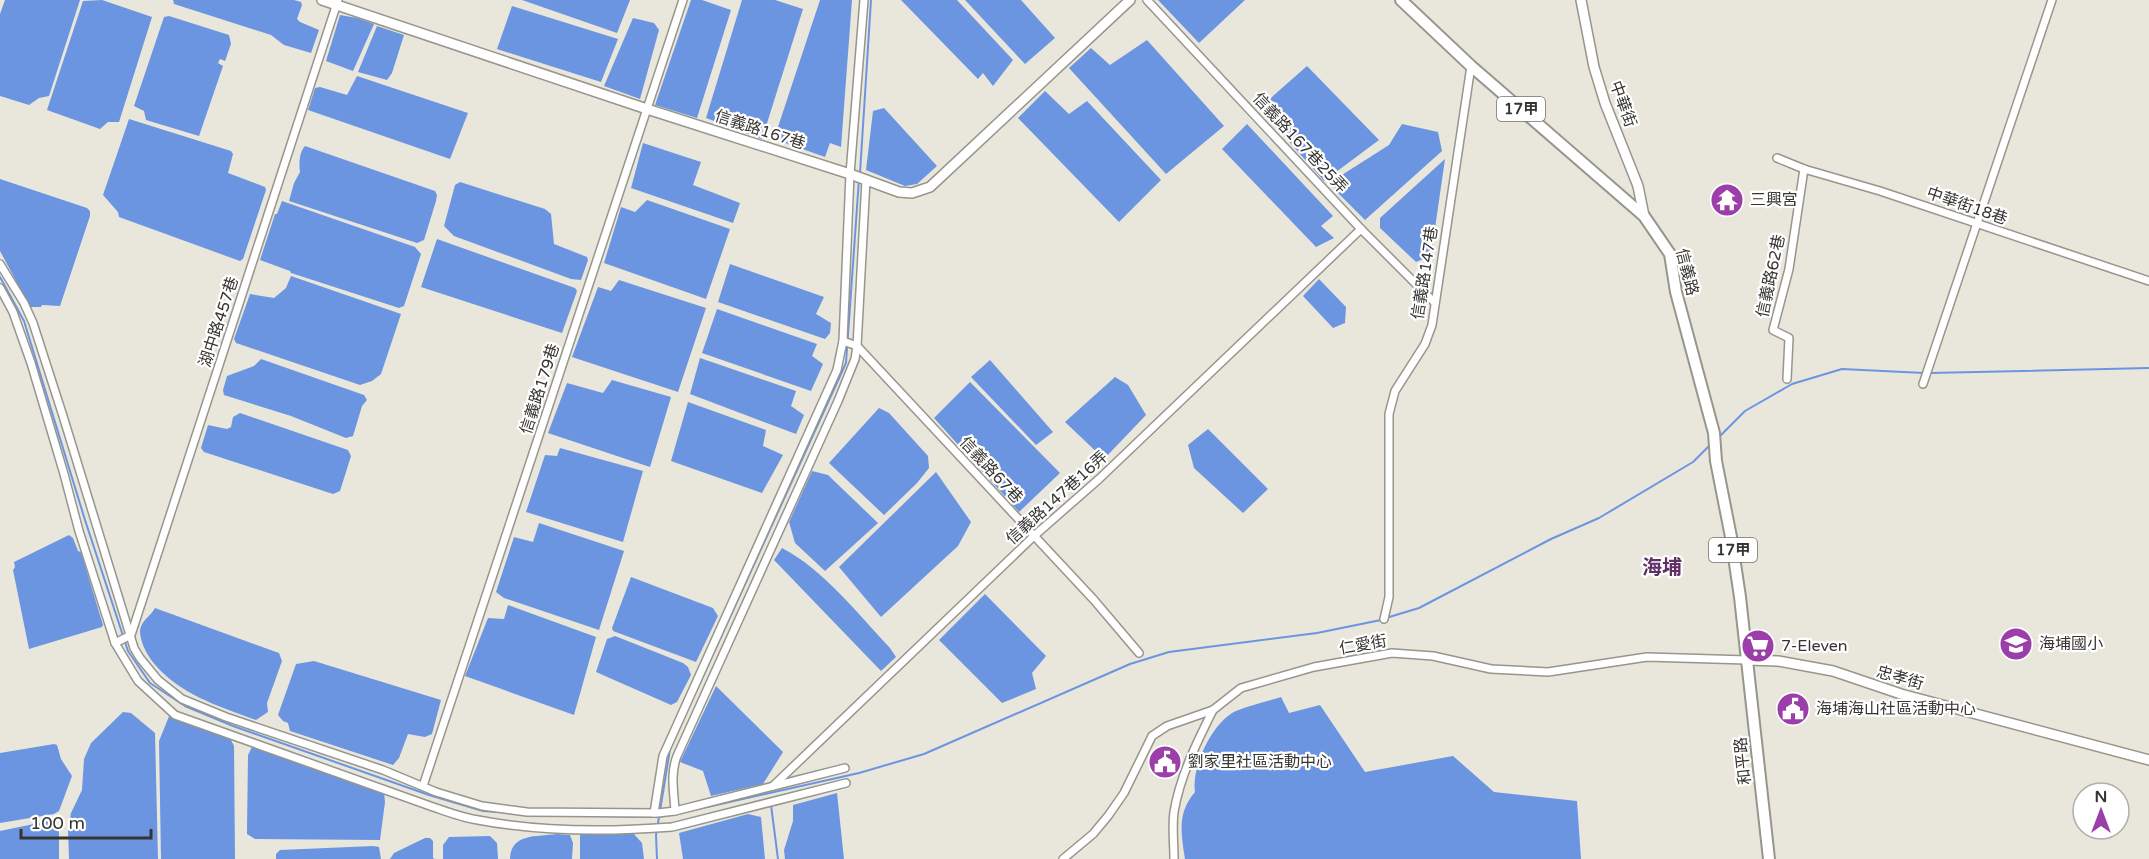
<svg xmlns="http://www.w3.org/2000/svg" width="2149" height="859" viewBox="0 0 2149 859" font-family="'Varela Round','Noto Sans TC',sans-serif">
<style>
.water{fill:#6c95e1}
.lines{fill:none;stroke-linecap:round;stroke-linejoin:round}
.stream{stroke:#6c95e1;stroke-width:2}
.minor-casing{stroke:#97958c;stroke-width:10}
.tertiary-casing{stroke:#97958c;stroke-width:12}
.primary-casing{stroke:#97958c;stroke-width:14}
.minor{stroke:#fff;stroke-width:7}
.tertiary{stroke:#fff;stroke-width:9}
.primary{stroke:#fff;stroke-width:10}
.labels{text-anchor:middle;dominant-baseline:central;stroke-width:4.5;stroke-linejoin:round;paint-order:stroke}
.shield{fill:#fff;stroke:#72726f;stroke-width:1.5}
.shield-label{font-size:15px;font-weight:bold;fill:#363531}
.street-label{font-size:16px;fill:#363531;stroke:#fff}
.poi-label{font-size:16px;fill:#363531;stroke:#fff;text-anchor:start}
.quarter-label{font-size:20px;font-weight:bold;fill:#5e3065;stroke:#fff}
</style>
<rect width="100%" height="100%" fill="#e9e6dc"/>
<g class="water">
<polygon points="5,0 80,0 49,96 39,98 29,105 0,96 0,14"/>
<polygon points="102,0 152,17 119,122 108,122 100,129 47,110 83,1"/>
<polygon points="173,0 294,0 301,2 302,5 297,19 300,22 319,30 311,53 284,45 271,35 174,4"/>
<polygon points="522,0 630,0 617,33"/>
<polygon points="691,0 702,0 731,10 697,118 655,105"/>
<polygon points="742,0 775,0 803,9 762,139 706,118"/>
<polygon points="820,0 852,0 841,147 830,143 825,157 774,139"/>
<polygon points="901,0 957,0 1013,60 993,86 983,73 978,79"/>
<polygon points="965,0 1021,0 1055,38 1025,64"/>
<polygon points="1158,0 1245,0 1199,43"/>
<polygon points="512,6 618,39 601,82 497,49"/>
<polygon points="340,15 357,18 374,24 353,71 326,61"/>
<polygon points="169,16 229,35 231,44 225,61 220,59 218,63 223,66 199,136 146,120 144,111 134,106 164,17"/>
<polygon points="633,18 654,23 659,30 640,99 604,86"/>
<polygon points="377,26 404,35 392,73 387,80 358,72"/>
<polygon points="1147,40 1224,126 1166,174 1069,68 1091,48 1110,65"/>
<polygon points="1307,66 1379,140 1324,181 1261,110 1273,96"/>
<polygon points="357,76 468,113 450,159 308,110 315,88 320,87 347,95"/>
<polygon points="1045,91 1069,114 1087,101 1161,180 1119,222 1018,118"/>
<polygon points="884,108 937,166 917,184 905,186 866,170 873,111"/>
<polygon points="129,119 231,151 233,154 228,173 265,187 266,190 243,259 240,261 119,217 118,212 103,195"/>
<polygon points="1247,124 1333,216 1321,226 1334,238 1316,247 1222,149"/>
<polygon points="1402,124 1438,132 1442,151 1365,220 1335,190 1334,180 1389,145"/>
<polygon points="643,143 701,162 693,185 740,203 733,223 631,188"/>
<path d="M 305,146 L 435,191 L 437,195 L 436,201 L 424,240 L 417,243 L 289,201 L 294,183 L 300,172 C 299,164 299,152 305,146 Z"/>
<polygon points="1445,159 1431,256 1416,262 1380,228 1380,218"/>
<polygon points="0,179 87,208 90,211 90,216 60,306 42,305 41,307 30,307 0,251"/>
<polygon points="460,182 545,209 551,214 554,244 587,257 588,260 581,280 571,279 454,236 444,226 455,185"/>
<polygon points="647,200 730,229 706,299 604,263 621,207 635,212"/>
<polygon points="282,201 415,247 421,254 404,306 399,308 291,273 290,271 260,260 275,214 277,214"/>
<polygon points="437,239 575,288 577,291 562,333 421,287"/>
<polygon points="730,264 824,297 816,314 831,323 830,333 825,339 718,302"/>
<polygon points="291,276 401,314 381,374 372,381 360,385 236,343 234,339 250,294 274,298 286,288"/>
<polygon points="1319,279 1346,307 1345,323 1333,328 1303,296"/>
<polygon points="619,280 706,308 678,392 572,357 598,287 611,291"/>
<polygon points="717,309 817,344 812,356 823,364 811,391 702,353"/>
<polygon points="700,358 796,391 791,406 804,415 796,434 690,394"/>
<polygon points="261,359 364,395 367,400 362,406 353,436 346,438 291,416 224,395 223,390 227,376 254,366"/>
<polygon points="990,360 1053,432 1036,445 971,377"/>
<polygon points="1115,377 1128,385 1146,415 1104,459 1065,422"/>
<polygon points="612,380 671,397 650,467 548,433 567,383 603,393"/>
<polygon points="970,382 1060,473 1019,512 934,418"/>
<polygon points="688,402 766,430 763,446 783,455 762,493 671,461"/>
<polygon points="879,408 889,413 928,456 929,468 917,483 884,515 829,463"/>
<polygon points="240,413 348,450 351,456 340,491 333,494 204,452 201,448 208,425 227,429 231,427 233,417"/>
<polygon points="1208,429 1268,489 1243,513 1194,468 1188,445"/>
<polygon points="560,448 643,471 623,542 526,512 545,455 557,456"/>
<polygon points="812,471 828,475 878,523 825,571 795,543 789,522"/>
<polygon points="936,472 971,522 958,546 881,617 839,567"/>
<polygon points="539,523 624,551 599,630 504,598 496,592 514,537 533,542"/>
<polygon points="69,535 73,538 78,551 81,552 103,625 102,627 29,649 13,570 15,567 14,562"/>
<path d="M 782,548 C 823,569 858,614 890,648 L 896,657 L 881,671 L 774,560 Z"/>
<polygon points="631,577 713,608 718,616 696,662 613,631 612,628"/>
<polygon points="985,594 1046,656 1032,673 1036,689 1002,703 939,640"/>
<polygon points="508,605 596,637 574,715 465,676 488,618 504,619"/>
<path d="M 155,608 L 279,653 L 282,661 L 267,703 L 268,712 L 256,720 C 218,706 178,694 152,661 C 146,653 140,641 140,631 C 141,620 151,616 155,608 Z"/>
<polygon points="615,636 683,663 688,667 691,675 677,702 671,705 596,672 607,639"/>
<polygon points="314,661 441,700 432,734 425,737 408,734 399,758 393,765 290,731 288,723 283,721 278,715 296,664"/>
<polygon points="716,686 783,752 763,784 711,796 703,771 680,762"/>
<path d="M 1281,697 L 1289,713 L 1320,705 L 1365,772 L 1453,756 L 1494,792 L 1577,801 L 1581,859 L 1185,859 C 1181,833 1177,813 1195,792 C 1191,768 1212,722 1236,711 C 1250,705 1266,702 1281,697 Z"/>
<polygon points="123,712 131,713 155,733 158,859 69,859 68,829 71,813 82,790 84,759 91,743"/>
<polygon points="170,714 229,736 234,746 235,859 161,859 159,741"/>
<polygon points="54,744 57,745 61,759 72,776 59,811 54,814 0,823 0,753"/>
<polygon points="252,747 384,792 385,802 380,840 255,839 247,834 247,830 248,755"/>
<polygon points="837,793 844,859 785,859 784,850 793,821 793,805"/>
<polygon points="748,814 761,817 765,859 683,859 679,833"/>
<polygon points="53,820 59,830 59,859 0,859 0,831"/>
<polygon points="585,830 633,833 642,843 644,859 580,859 580,834"/>
<path d="M 557,834 L 570,835 L 573,843 L 572,859 L 510,859 C 511,833 536,837 557,834 Z"/>
<polygon points="490,836 497,843 498,859 443,859 443,845 449,837"/>
<polygon points="425,838 430,838 433,841 433,858 435,859 390,859 394,853"/>
<polygon points="373,846 379,847 381,859 276,859 276,854 280,850"/>
</g>
<g class="lines">
<g class="stream">
<polyline points="860,173 871,0"/>
<polyline points="0,277 24,321 85,520 128,651 150,683 185,706 233,726 429,795 483,811 512,813"/>
<polyline points="1930,373 2149,368"/>
<polyline points="1719,437 1745,411 1792,384 1842,369 1924,373"/>
<polyline points="1386,618 1419,608 1551,539 1599,518 1693,462 1710,445"/>
<polyline points="698,687 846,363 859,179"/>
<polyline points="771,805 778,859"/>
<polyline points="660,811 670,749"/>
<polyline points="685,812 859,773 924,754 1130,664 1169,652 1317,633 1381,620"/>
<polyline points="535,815 659,817 668,815"/>
<polyline points="657,859 656,835 659,817"/>
</g>
<g class="minor-casing">
<g id="minor">
<polyline points="1147,0 1361,229 1435,303"/>
<polyline points="1777,158 1804,169 1880,191 2149,281"/>
<polyline points="0,264 24,303 33,323 63,416 134,648 140,658 158,680 182,699 226,717 383,770 436,792 482,806 527,812 658,813 675,811 845,768"/>
<path d="M 0,288 L 13,312 L 31,363 L 64,474 L 79,531 L 115,643 L 138,681 L 175,715 L 433,807 C 448,812 463,818 478,820 C 541,832 608,832 672,827 L 846,783"/>
<polyline points="843,341 857,346 1094,600 1139,653"/>
<polyline points="1787,379 1789,338 1773,330 1789,269 1804,169"/>
<polyline points="1923,384 2052,0"/>
<polyline points="1384,619 1389,597 1389,414 1395,391 1425,344 1432,325 1471,66"/>
<polyline points="115,643 131,635 338,0"/>
<polyline points="423,786 683,0"/>
<polyline points="773,786 1034,536 1099,479 1361,229"/>
<path d="M 675,811 C 674,792 670,774 677,756 L 838,401 L 855,359 L 857,346 L 866,180"/>
<polyline points="654,813 663,756 837,370 843,341 850,174 864,0"/>
<polyline points="1063,859 1093,834 1108,816 1124,793 1152,736 1167,726 1213,710 1241,688 1314,667 1392,653 1433,656 1491,669 1548,672 1647,657 1747,660"/>
<path d="M 1174,859 C 1174,843 1172,827 1174,812 C 1180,776 1197,742 1213,710"/>
</g>
</g>
<g class="tertiary-casing">
<g id="tertiary">
<polyline points="322,0 647,109 850,174 899,192 912,193 930,187 1130,0"/>
<polyline points="1581,0 1594,67 1605,103 1638,186 1644,216"/>
<polyline points="1747,660 1778,661 1833,671 1901,694 2149,760"/>
</g>
</g>
<g class="primary-casing">
<polyline id="primary" points="1401,0 1471,66 1644,216 1670,254 1676,292 1714,433 1716,461 1731,537 1740,597 1769,859"/>
</g>
<use href="#minor" class="minor"/>
<use href="#tertiary" class="tertiary"/>
<use href="#primary" class="primary"/>
</g>
<defs>
<g id="temple-disc" transform="scale(1.725)"><circle r="9.5" fill="#9b3ea9" stroke="#fff"/><path d="M0-6L5-2H3V0L6.5 2.5H4V6H1.5V3h-3V6H-4V2.5H-6.5L-3 0V-2H-5Z" fill="#fff"/></g>
<g id="school-disc" transform="scale(1.725)"><circle r="9.5" fill="#9b3ea9" stroke="#fff"/><path d="M0-5L7-2L0 1L-7-2ZM-4 1L0 2.5L4 1V4Q0 6-4 4Z" fill="#fff"/></g>
<g id="supermarket-disc" transform="scale(1.725)"><circle r="9.5" fill="#9b3ea9" stroke="#fff"/><path d="M-6-5.5h2.5l.6 2H6L4.5 2H-2.5L-4.4-4H-6ZM-1.5 3.2a1.3 1.3 0 1 0 .1 0ZM3 3.2a1.3 1.3 0 1 0 .1 0Z" fill="#fff"/></g>
<g id="civic-disc" transform="scale(1.725)"><circle r="9.5" fill="#9b3ea9" stroke="#fff"/><path d="M-.6-6.5H3V-4.5H.6V-3L4-1V1h2V6H-6V1h2V-1L-.6-3ZM-1.2 2.5V6h2.4V2.5Z" fill="#fff"/></g>
</defs>
<g fill-rule="evenodd">
<use href="#temple-disc" x="1727" y="200"/>
<use href="#school-disc" x="2016" y="644"/>
<use href="#supermarket-disc" x="1758" y="646"/>
<use href="#civic-disc" x="1793" y="709"/>
<use href="#civic-disc" x="1165" y="762"/>
</g>
<g class="labels">
<g class="shield">
<rect x="1497" y="97" width="48" height="24" rx="4.5"/>
<rect x="1709" y="538" width="48" height="24" rx="4.5"/>
</g>
<g class="shield-label">
<text x="1521" y="109">17甲</text>
<text x="1733" y="550">17甲</text>
</g>
<g class="street-label">
<text transform="translate(1623 104) rotate(70)">中華街</text>
<text transform="translate(760 130) rotate(18)">信義路167巷</text>
<text transform="translate(1300 143) rotate(47)">信義路167巷25弄</text>
<text transform="translate(1967 206) rotate(19)">中華街18巷</text>
<text transform="translate(1687 272) rotate(76)">信義路</text>
<text transform="translate(1425 273) rotate(-81)">信義路147巷</text>
<text transform="translate(1771 276) rotate(-78)">信義路62巷</text>
<text transform="translate(219 322) rotate(-72)">湖中路457巷</text>
<text transform="translate(540 389) rotate(-72)">信義路179巷</text>
<text transform="translate(991 470) rotate(47)">信義路67巷</text>
<text transform="translate(1057 498) rotate(-42)">信義路147巷16弄</text>
<text transform="translate(1363 645) rotate(-10)">仁愛街</text>
<text transform="translate(1900 678) rotate(16)">忠孝街</text>
<text transform="translate(1743 761) rotate(-96)">和平路</text>
</g>
<g class="poi-label">
<text x="1750" y="200">三興宮</text>
<text x="2039" y="644">海埔國小</text>
<text x="1781" y="646">7-Eleven</text>
<text x="1816" y="709">海埔海山社區活動中心</text>
<text x="1188" y="762">劉家里社區活動中心</text>
</g>
<g class="quarter-label">
<text x="1662" y="568">海埔</text>
</g>
</g>
<g transform="translate(2101 811)"><circle r="28" fill="#ffffff" stroke="#afaead" stroke-width="1.5"/>
<path d="M0-4.5L10 22L0 15L-10 22Z" fill="#9b3ea9"/>
<text y="-9" font-size="16" font-weight="bold" text-anchor="middle" fill="#363531">N</text>
</g>
<path d="M21 829v9h130v-9" fill="none" stroke="#363531" stroke-width="3"/>
<text x="30" y="829" font-size="18" fill="#363531" stroke="#ffffff" stroke-width="4.5" paint-order="stroke">100 m</text>
</svg>
